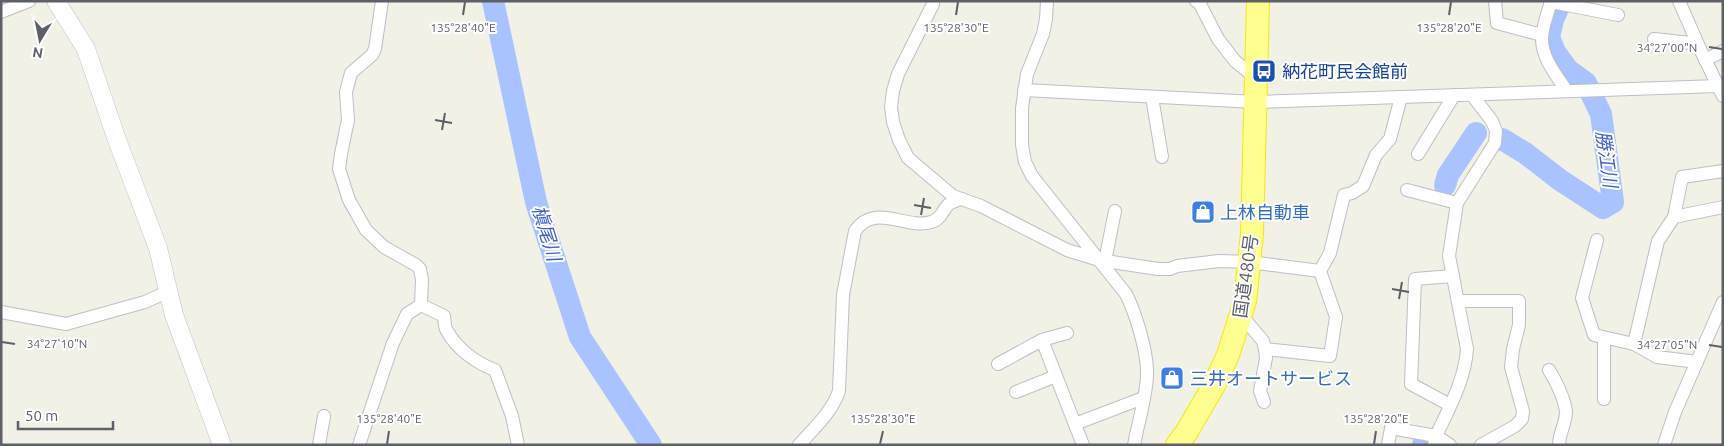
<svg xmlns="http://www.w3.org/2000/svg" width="1724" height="446" viewBox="0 0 1724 446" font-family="Ubuntu,'Noto Sans JP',sans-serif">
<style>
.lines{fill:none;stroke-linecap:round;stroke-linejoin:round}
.river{stroke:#a8c3ff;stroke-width:22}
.street-casing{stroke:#bebec5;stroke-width:14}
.secondary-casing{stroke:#c1c2ca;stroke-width:19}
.highway-casing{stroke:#f7e800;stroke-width:24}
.street{stroke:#fff;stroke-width:12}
.secondary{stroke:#fff;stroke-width:18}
.highway{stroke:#ffff8f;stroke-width:22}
.ticks{fill:none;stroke:#5e6068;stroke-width:2}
.labels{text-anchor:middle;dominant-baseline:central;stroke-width:4;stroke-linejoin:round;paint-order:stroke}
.transit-label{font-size:18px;fill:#164399;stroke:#fff;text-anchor:start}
.shop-label{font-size:18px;fill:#366cbe;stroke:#fff;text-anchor:start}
.street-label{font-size:18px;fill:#5e6068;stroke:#fff}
.water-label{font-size:19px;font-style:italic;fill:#4262cb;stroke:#fff}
.ticks-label{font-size:12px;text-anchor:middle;fill:#5e6068;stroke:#fff;stroke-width:4;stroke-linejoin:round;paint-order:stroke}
</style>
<rect width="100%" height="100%" fill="#f1f1e6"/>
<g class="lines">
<g class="river">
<polyline points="493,1 536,202 580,337 651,445"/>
<polyline points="1502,139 1525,153 1560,180 1603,208 1613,202 1601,114 1586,83 1568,70 1555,52 1549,37 1553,20 1561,1"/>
<polyline points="1445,185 1448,175 1476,133"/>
<polyline points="1423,445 1424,441"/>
</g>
<g class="street-casing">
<g id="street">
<polyline points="382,1 375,49 372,55 351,73 346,92 348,120 341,154 339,169 349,200 366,230 384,247 416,265 420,269 422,280 421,305"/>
<path d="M 1047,1 L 1046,19 L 1043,34 L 1027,74 L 1022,108 L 1022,145 L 1025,162 L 1032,176 L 1126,294 C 1136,314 1148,353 1147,376 C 1146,398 1138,423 1134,445"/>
<polyline points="1196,1 1200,4 1218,39 1235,61 1256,78"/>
<polyline points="1495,1 1497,23 1542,35"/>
<path d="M 1551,1 C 1548,13 1543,25 1542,37 C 1541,57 1556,75 1567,91"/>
<polyline points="1679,1 1700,49 1718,86 1723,86"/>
<polyline points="1551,2 1618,15"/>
<polyline points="933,4 898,74 893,91 891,107 893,122 899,140 908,158 953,196 981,206 1067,250 1099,260 1158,269 1170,269 1177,266 1219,261 1249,262 1320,271"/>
<polyline points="1,12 29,1"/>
<polyline points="1654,39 1691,43 1696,40"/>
<polyline points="1705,60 1723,51"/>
<polyline points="1024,90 1256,102 1718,86 1723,96"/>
<polyline points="1152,97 1162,157"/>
<polyline points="1418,154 1454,95"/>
<polyline points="1407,190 1457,203"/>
<polyline points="1674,217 1723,207"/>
<polyline points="1597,240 1582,298 1594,335 1634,344 1657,357 1697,362"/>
<polyline points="1105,261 1115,211"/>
<polyline points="1458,301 1519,301 1519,325 1513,349 1511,367 1523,411 1522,419 1515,426 1481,445"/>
<path d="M 421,305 L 444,316 C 445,321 444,327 447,331 C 457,349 476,363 495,370 L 512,416 L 518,445"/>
<polyline points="1,312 66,324 145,302 167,292"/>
<polyline points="1241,315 1263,341 1265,349 1266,358 1260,391 1264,402"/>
<polyline points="1604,338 1604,399"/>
<polyline points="1042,340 1083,445"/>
<polyline points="1634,344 1658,241 1674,217 1682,177 1723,171"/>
<polyline points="1265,349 1330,356 1336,317 1320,271 1330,253 1344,195 1352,193 1363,186 1376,155 1390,139 1401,97"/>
<polyline points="998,364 1042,340 1067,333"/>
<path d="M 1549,370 C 1556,381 1565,400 1566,412 C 1566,423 1559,433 1559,445"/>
<polyline points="1016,392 1056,376"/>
<polyline points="1450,405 1411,384 1415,279 1453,276"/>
<polyline points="1075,424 1143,398"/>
<polyline points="319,445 324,416"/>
<polyline points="359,445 393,343 407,314 421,305"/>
<path d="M 799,445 C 814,428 832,412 839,391 L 843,295 L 855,231 C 875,202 906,230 931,222 C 940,220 942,212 947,206 C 950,202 956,201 961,199"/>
<polyline points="1388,445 1391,428 1436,436 1450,445"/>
<path d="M 1434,445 L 1436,436 C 1449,408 1465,380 1467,349 L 1449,256 L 1457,203 L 1495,143 L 1496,131 L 1492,121 L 1472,95"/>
<polyline points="1664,445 1675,412 1723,302"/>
</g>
</g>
<g class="secondary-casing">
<polyline id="secondary" points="56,1 86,49 117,140 158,248 174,315 222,445"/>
</g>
<g class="highway-casing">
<polyline id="highway" points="1177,445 1186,433 1213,387 1228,355 1245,301 1252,234 1258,1"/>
</g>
<use href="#street" class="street"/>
<use href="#secondary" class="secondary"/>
<use href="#highway" class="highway"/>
</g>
<path class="ticks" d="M 463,15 L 465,2M 956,15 L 958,2M 1449,15 L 1451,2M 1709,47 L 1722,49M 435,120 L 452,123M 442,130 L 445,113M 914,205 L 931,208M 921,215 L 924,198M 1392,289 L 1409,292M 1399,299 L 1402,282M 2,342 L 15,344M 1709,345 L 1722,347M 387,444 L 389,431M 880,444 L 883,431M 1374,444 L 1376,431"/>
<defs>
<g id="bus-square" transform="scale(1.25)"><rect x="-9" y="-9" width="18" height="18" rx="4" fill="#1a4fb4" stroke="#fff"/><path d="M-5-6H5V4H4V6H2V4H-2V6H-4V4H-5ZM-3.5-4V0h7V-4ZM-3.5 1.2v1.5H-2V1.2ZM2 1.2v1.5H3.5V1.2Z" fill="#fff"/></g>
<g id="shop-square" transform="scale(1.25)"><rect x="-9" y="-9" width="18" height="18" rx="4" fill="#3f7fe0" stroke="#fff"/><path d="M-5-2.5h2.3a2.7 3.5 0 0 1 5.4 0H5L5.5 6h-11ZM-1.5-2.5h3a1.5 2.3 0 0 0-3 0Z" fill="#fff"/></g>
</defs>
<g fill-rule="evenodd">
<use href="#bus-square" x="1264" y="71"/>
<use href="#shop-square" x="1203" y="212"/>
<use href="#shop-square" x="1172" y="378"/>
</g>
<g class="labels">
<g class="transit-label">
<text x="1282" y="71">納花町民会館前</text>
</g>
<g class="shop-label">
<text x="1220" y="212">上林自動車</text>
<text x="1190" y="378">三井オートサービス</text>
</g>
<g class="street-label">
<text transform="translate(1245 276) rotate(-82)">国道480号</text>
</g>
<g class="water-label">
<text transform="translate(1607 159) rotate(82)">勝江川</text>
<text transform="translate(547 233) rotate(73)">槇尾川</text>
</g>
</g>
<g class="ticks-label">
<text x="463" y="32">135°28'40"E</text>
<text x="956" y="32">135°28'30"E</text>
<text x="1449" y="32">135°28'20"E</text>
<text x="1667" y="52">34°27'00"N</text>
<text x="57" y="348">34°27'10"N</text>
<text x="1667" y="349">34°27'05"N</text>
<text x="389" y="423">135°28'40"E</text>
<text x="883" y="423">135°28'30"E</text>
<text x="1376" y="423">135°28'20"E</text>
</g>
<rect width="1724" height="446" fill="none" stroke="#5e6068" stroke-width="5"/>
<g transform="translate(40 40) rotate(190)" stroke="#ffffff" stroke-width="4" paint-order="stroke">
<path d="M0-4L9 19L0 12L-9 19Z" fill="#5e6068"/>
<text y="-8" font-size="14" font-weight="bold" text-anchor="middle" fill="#5e6068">N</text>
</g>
<path d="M18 421v8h95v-8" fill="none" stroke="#5e6068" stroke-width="2.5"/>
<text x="25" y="421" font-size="15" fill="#5e6068" stroke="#ffffff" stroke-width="4" paint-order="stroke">50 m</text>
</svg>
